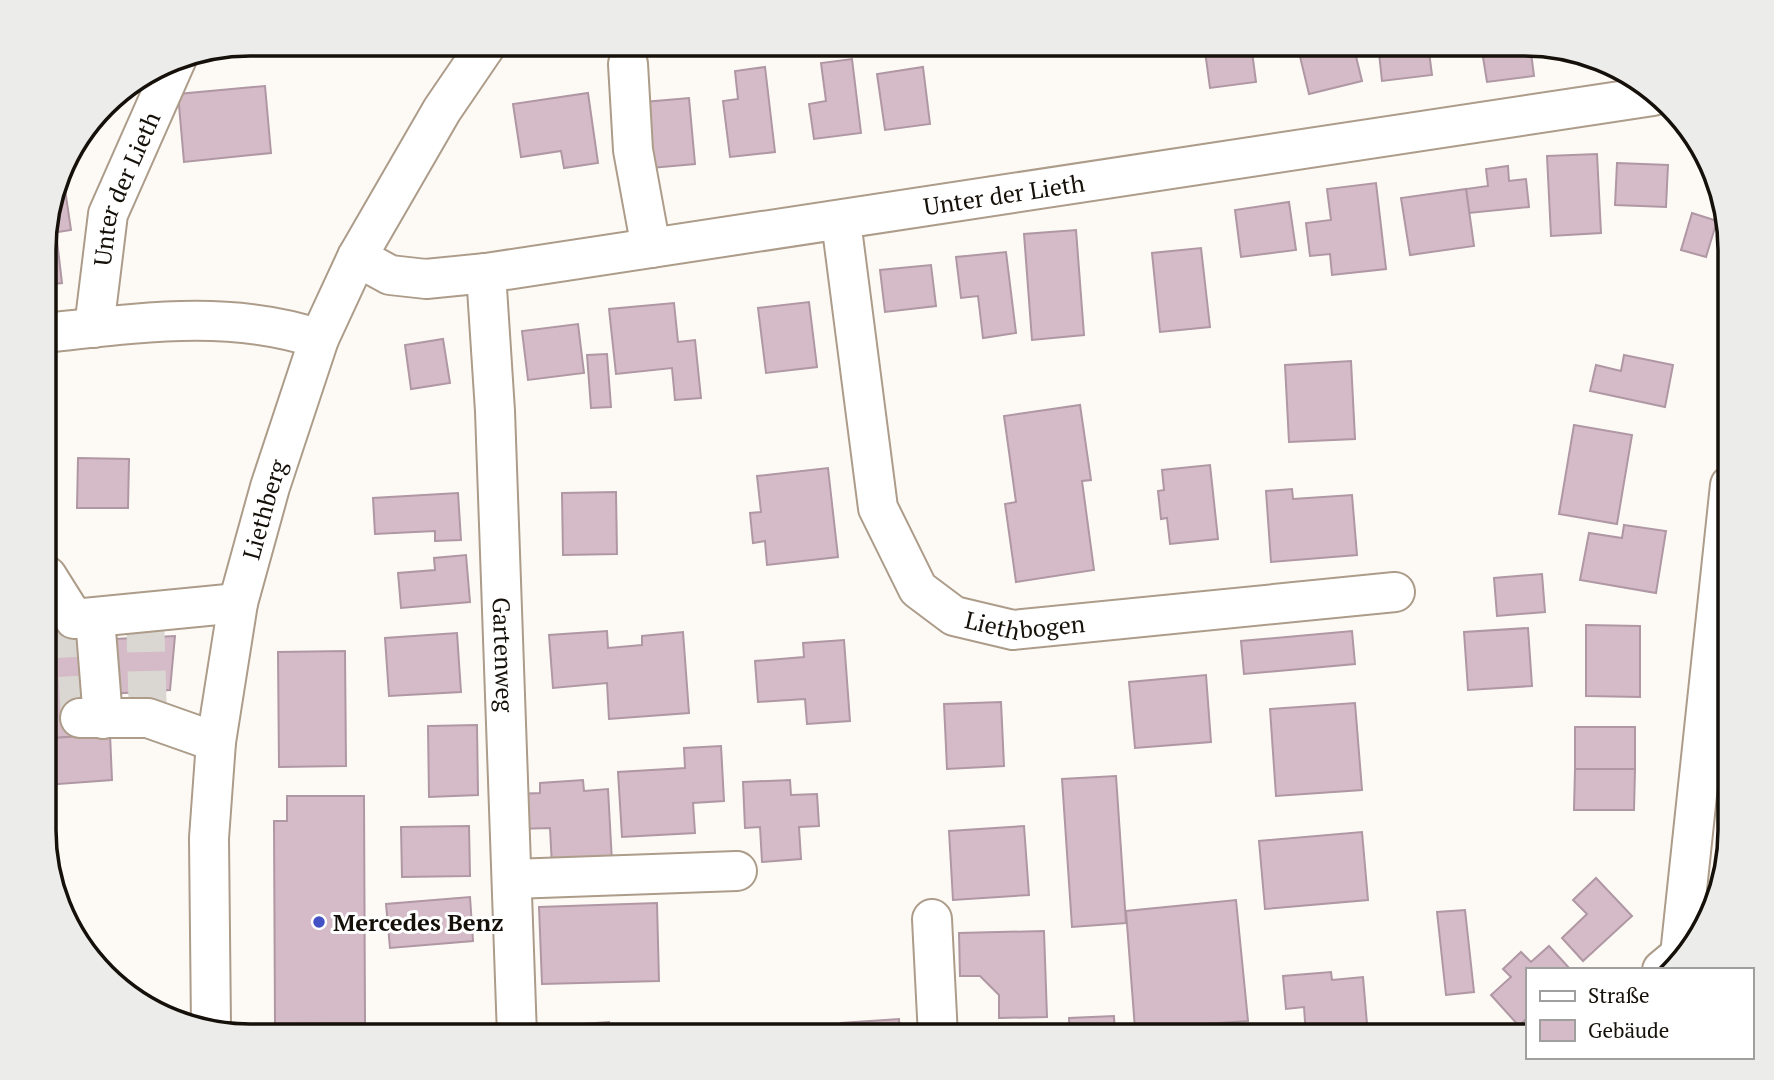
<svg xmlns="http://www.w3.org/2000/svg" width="1774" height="1080" viewBox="0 0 1774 1080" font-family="'PT Serif',serif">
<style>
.building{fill:#d4bbc7;stroke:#af97a3;stroke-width:2}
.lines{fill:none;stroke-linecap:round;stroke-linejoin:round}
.minor-tunnel{stroke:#dad7d2;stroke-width:38;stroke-dasharray:38 19;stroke-linecap:butt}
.minor-casing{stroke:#ac9c89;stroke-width:42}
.minor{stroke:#fff;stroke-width:38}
.poi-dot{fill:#4351c5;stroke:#fff;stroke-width:2.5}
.labels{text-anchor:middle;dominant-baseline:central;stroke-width:6;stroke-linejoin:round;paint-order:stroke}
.street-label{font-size:24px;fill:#151009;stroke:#fff}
.poi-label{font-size:24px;font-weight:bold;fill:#151009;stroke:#fff;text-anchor:start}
.rim{fill:none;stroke:#151009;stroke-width:3.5}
</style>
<rect width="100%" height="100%" fill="#fdfaf6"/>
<g class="building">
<polygon points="1204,44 1251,44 1256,82 1210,88"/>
<polygon points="1297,44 1353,44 1362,81 1309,94"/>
<polygon points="1378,44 1428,44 1432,75 1382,81"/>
<polygon points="1530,45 1534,76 1487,82 1482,51"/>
<polygon points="852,59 861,133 814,139 809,104 826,101 821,63"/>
<polygon points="765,67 775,152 730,157 723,101 738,99 735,71"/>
<polygon points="923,67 930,124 885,130 877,74"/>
<polygon points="265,86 271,153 184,162 178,94"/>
<polygon points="588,93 598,163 564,168 561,151 521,157 513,104"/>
<polygon points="689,98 695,164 651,168 644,102"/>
<polygon points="1597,154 1601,233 1551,236 1547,156"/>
<polygon points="1617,163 1668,165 1666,207 1615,205"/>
<polygon points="1508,166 1509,181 1526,179 1529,207 1469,213 1466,189 1488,186 1486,169"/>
<polygon points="62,169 71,230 45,234 45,223"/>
<polygon points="1376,183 1386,269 1332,275 1330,254 1310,256 1306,223 1331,220 1327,189"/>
<polygon points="1466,189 1474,246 1410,255 1401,198"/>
<polygon points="1289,202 1296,250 1241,257 1235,210"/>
<polygon points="1692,213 1717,221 1706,257 1681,250"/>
<polygon points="1076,230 1084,335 1032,340 1024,234"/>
<polygon points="56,232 62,283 45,285 45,234"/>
<polygon points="1201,248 1210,327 1160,332 1152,253"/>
<polygon points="1006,252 1016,333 983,338 978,296 961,298 956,257"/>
<polygon points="931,265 936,306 885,312 880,270"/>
<polygon points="809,302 817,367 766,373 758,308"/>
<polygon points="674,303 678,342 695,340 701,398 675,400 672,368 616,374 609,309"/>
<polygon points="578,324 584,373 528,380 522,331"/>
<polygon points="443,339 450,383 411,389 405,345"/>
<polygon points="607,354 611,407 591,408 587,355"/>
<polygon points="1624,355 1673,365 1665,407 1590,391 1596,365 1621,371"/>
<polygon points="1351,361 1355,439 1289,442 1285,365"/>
<polygon points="1080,405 1091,480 1082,481 1094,570 1016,582 1005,504 1016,502 1004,416"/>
<polygon points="1574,425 1632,435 1617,524 1559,514"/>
<polygon points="78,458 129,459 128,508 77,508"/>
<polygon points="1210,465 1218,539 1170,544 1167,518 1161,519 1158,491 1164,490 1162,470"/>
<polygon points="828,468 838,557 767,565 765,541 753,543 750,513 761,512 757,476"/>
<polygon points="1292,489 1293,499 1352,495 1357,555 1271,562 1266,491"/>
<polygon points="616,492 617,554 563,555 562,493"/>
<polygon points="458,493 461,540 435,541 435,531 375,534 373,498"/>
<polygon points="1624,525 1666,531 1656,593 1580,580 1589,533 1622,538"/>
<polygon points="466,555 470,602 401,608 398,573 435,570 434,558"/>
<polygon points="1542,574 1545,612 1497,616 1494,578"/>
<polygon points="1586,625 1640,626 1640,697 1586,696"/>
<polygon points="1528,628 1532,686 1468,690 1464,632"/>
<polygon points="607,631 608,648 642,645 642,636 683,632 689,713 609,719 607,683 553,688 549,635"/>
<polygon points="1352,631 1355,664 1244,674 1241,641"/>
<polygon points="457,633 461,692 389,696 385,638"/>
<polygon points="175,636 170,690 110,694 110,734 54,738 52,642"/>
<polygon points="844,640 850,721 807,724 805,699 758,702 755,661 804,657 803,643"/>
<polygon points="345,651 346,766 279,767 278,652"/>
<polygon points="45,656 52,657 54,738 110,734 112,780 45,785"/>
<polygon points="1206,675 1211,742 1135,748 1129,682"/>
<polygon points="1001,702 1004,766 947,769 944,704"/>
<polygon points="1355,703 1362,790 1276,796 1270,709"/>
<polygon points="477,725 478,795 429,797 428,726"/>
<rect x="1575" y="727" width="60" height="42"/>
<polygon points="721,746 724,801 693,803 695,833 622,837 618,772 685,768 684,748"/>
<polygon points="1575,769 1635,769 1634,810 1574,810"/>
<polygon points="1116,776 1126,923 1072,927 1062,779"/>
<polygon points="583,780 584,791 608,789 612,862 552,866 550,828 518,829 516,794 540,793 540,783"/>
<polygon points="790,780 791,795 817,794 819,826 799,827 801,859 762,862 760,827 745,828 743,782"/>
<polygon points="287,796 364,796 365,1023 275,1024 274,821 287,821"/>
<polygon points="469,826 470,876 402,877 401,827"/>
<polygon points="1024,826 1029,895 953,900 949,831"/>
<polygon points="1362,832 1368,900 1265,909 1259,841"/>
<polygon points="1596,878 1632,916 1583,961 1562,938 1587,914 1573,900"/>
<polygon points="470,897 473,941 390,948 386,904"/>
<polygon points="1236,900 1248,1021 1135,1029 1126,911"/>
<polygon points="657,903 659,981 542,984 539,907"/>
<polygon points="1465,910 1474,992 1446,995 1437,912"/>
<polygon points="1044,931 1047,1017 999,1018 999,995 980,976 960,976 959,933"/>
<polygon points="1549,946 1571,970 1527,970 1527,1018 1519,1026 1491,995 1511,977 1503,969 1521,952 1531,962"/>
<polygon points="1331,972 1332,980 1363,977 1368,1036 1306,1036 1304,1007 1286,1009 1283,976"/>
<polygon points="1114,1016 1115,1036 1070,1036 1069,1018"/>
<polygon points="899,1019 900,1036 842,1036 841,1023"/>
<polygon points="609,1022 610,1036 554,1036 553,1026"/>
<polygon points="471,1026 472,1036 429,1036 428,1028"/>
</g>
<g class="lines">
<g class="minor-tunnel">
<polyline points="145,614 148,718"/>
<polyline points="74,619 80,718"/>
</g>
<g class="minor-casing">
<g id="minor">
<polyline points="628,64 633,150 651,248"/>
<path id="s1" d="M 841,221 L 878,508 L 918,589 L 954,616 L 1013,630 L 1395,592"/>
<path id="s2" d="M 357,257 L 390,275 L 426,279 L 486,273 L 1653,96"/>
<path id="s3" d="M 486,273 L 495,411 L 517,1036"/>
<path id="s4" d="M 94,328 L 108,214 L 177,58"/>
<path d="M 45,333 C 138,323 230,309 319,339"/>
<polyline points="47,576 74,619 238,603"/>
<polyline points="95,618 103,719"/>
<polyline points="80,718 148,718 216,742"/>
<polyline points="512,879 737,871"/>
<polyline points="932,919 938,1036"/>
<polyline points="1662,970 1680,955 1730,485"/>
<path id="s5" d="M 211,1026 L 209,838 L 216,742 L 238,603 L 270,487 L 319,339 L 357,257 L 442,110 L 487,44"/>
</g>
</g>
<use href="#minor" class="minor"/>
</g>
<circle class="poi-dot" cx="319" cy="922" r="7"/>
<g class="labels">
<g class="street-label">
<text stroke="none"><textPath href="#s4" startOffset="144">Unter der Lieth</textPath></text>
<text stroke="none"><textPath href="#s2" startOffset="658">Unter der Lieth</textPath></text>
<text stroke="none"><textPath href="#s5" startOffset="522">Liethberg</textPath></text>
<text stroke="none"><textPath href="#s1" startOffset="497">Liethbogen</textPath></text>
<text stroke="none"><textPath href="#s3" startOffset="382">Gartenweg</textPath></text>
</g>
<g class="poi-label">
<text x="333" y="922">Mercedes Benz</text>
</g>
</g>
<path d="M0 0H1774V1080H0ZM250 56H1524A194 194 0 0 1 1718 250V830A194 194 0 0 1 1524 1024H250A194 194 0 0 1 56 830V250A194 194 0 0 1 250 56Z" fill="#ececeb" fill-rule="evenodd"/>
<path class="rim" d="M250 56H1524A194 194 0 0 1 1718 250V830A194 194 0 0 1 1524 1024H250A194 194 0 0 1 56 830V250A194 194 0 0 1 250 56Z"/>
<rect x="1526" y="968" width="228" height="91" fill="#ffffff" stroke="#a19f9d" stroke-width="2"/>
<rect x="1540" y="991" width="35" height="10" fill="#ffffff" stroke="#a19f9d" stroke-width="2"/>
<text x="1588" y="1003" font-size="21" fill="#151009">Straße</text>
<rect x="1540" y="1020" width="35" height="21" fill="#d4bbc7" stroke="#a19f9d" stroke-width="2"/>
<text x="1588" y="1038" font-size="21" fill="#151009">Gebäude</text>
</svg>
